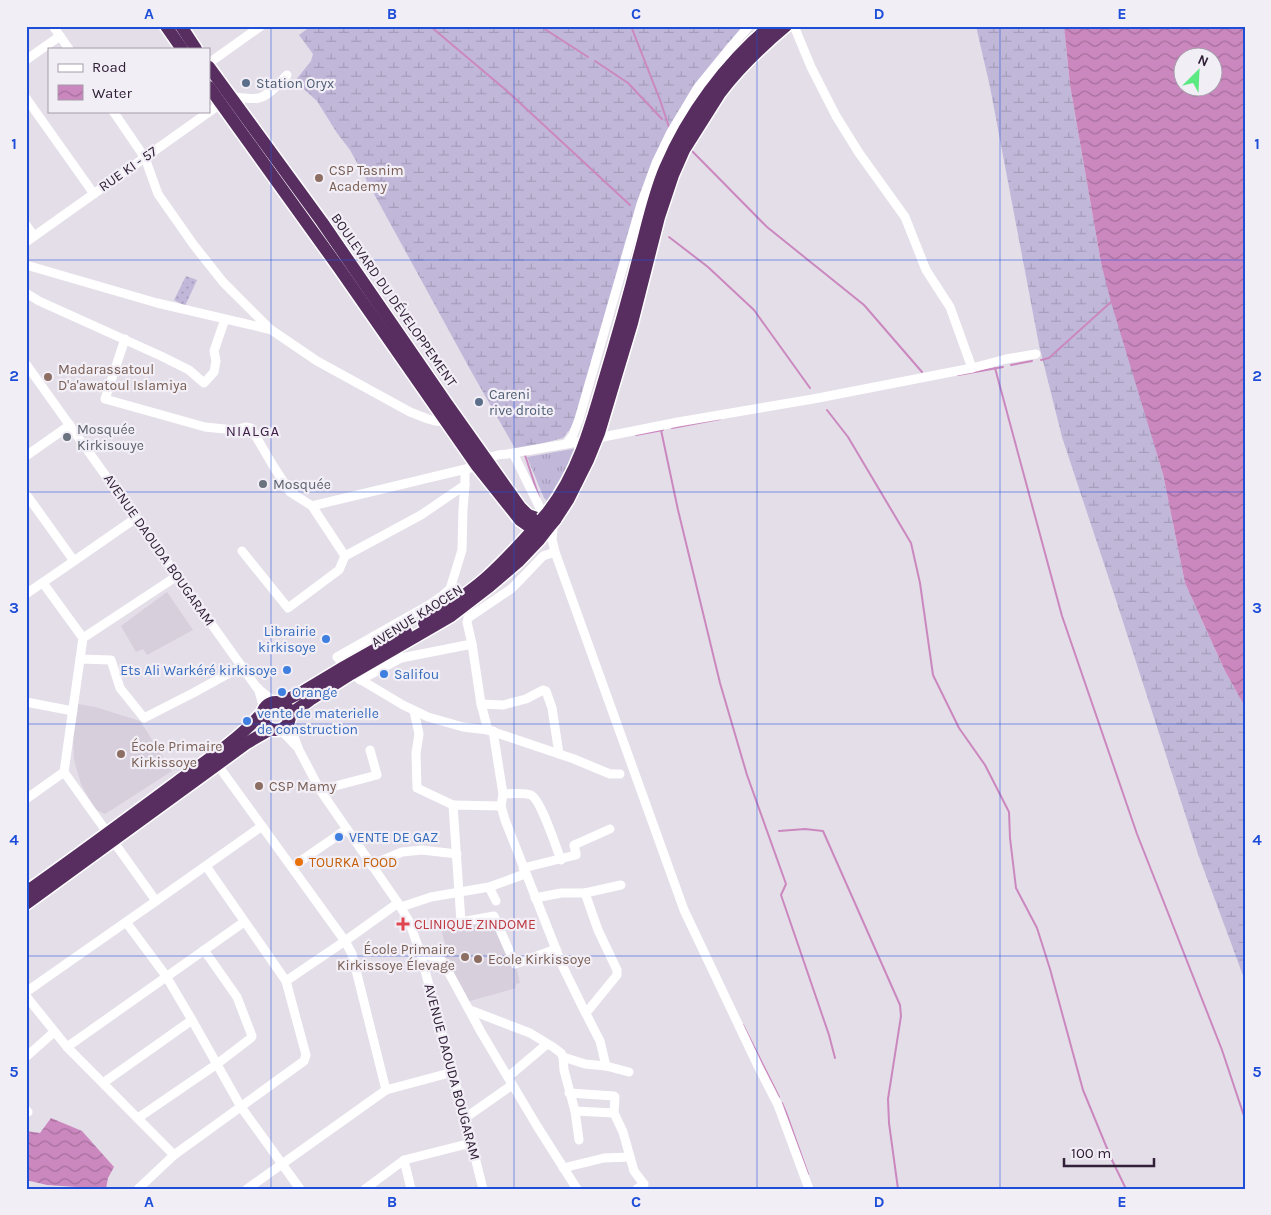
<svg xmlns="http://www.w3.org/2000/svg" width="1271" height="1215" viewBox="0 0 1271 1215" font-family="Karla,sans-serif">
<style>
.built{fill:#d7cfdc}
.grass{fill:url(#grass-tufts)}
.wetland{fill:url(#wetland-marsh)}
.park{fill:url(#park-dots)}
.water{fill:url(#water-waves);fill-rule:evenodd}
.lines{fill:none;stroke-linecap:round;stroke-linejoin:round}
.stream{stroke:#cb88bf;stroke-width:2}
.highway-casing{stroke:#fff;stroke-width:15}
.minor{stroke:#fff;stroke-width:9}
.highway{stroke:#582e61;stroke-width:12}
.highway-bridge-casing{stroke:#fff;stroke-width:15;stroke-linecap:butt}
.highway-bridge{stroke:#582e61;stroke-width:12}
.grid{fill:none;stroke:#1d4ed8;stroke-width:1;stroke-opacity:0.55}
.service-dot{fill:#5c6f8a;stroke:#f2eef6;stroke-width:2}
.education-dot{fill:#8d6e63;stroke:#f2eef6;stroke-width:2}
.worship-dot{fill:#6b7280;stroke:#f2eef6;stroke-width:2}
.shop-dot{fill:#3f7fe0;stroke:#f2eef6;stroke-width:2}
.food-dot{fill:#e8710a;stroke:#f2eef6;stroke-width:2}
.health-dot{fill:#e0444e;stroke:#f2eef6;stroke-width:2}
.labels{text-anchor:middle;dominant-baseline:central;stroke-width:4.5;stroke-linejoin:round;paint-order:stroke}
.service-label{font-size:14px;fill:#4e5e75;stroke:#f2eef6;text-anchor:start}
.street-label{font-size:14px;fill:#312037;stroke:#f2eef6}
.education-label{font-size:14px;fill:#785e54;stroke:#f2eef6;text-anchor:start}
.worship-label{font-size:14px;fill:#5b616d;stroke:#f2eef6;text-anchor:start}
.shop-label{font-size:14px;fill:#366cbe;stroke:#f2eef6;text-anchor:start}
.food-label{font-size:14px;fill:#c56008;stroke:#f2eef6;text-anchor:start}
.health-label{font-size:14px;fill:#be3a42;stroke:#f2eef6;text-anchor:start}
.neighbourhood-label{font-size:15px;letter-spacing:1px;fill:#3e1e47;stroke:#f2eef6}
.neatline{fill:none;stroke:#1d4ed8;stroke-width:2}
.grid-label{font-size:16px;text-anchor:middle;font-weight:bold;fill:#1d4ed8}
</style>
<defs>
<pattern id="grass-tufts" width="24" height="20" patternUnits="userSpaceOnUse" patternTransform="scale(1.25)"><rect width="24" height="20" fill="#c1b7d9"/><path d="M3 7l-1-3M5 7V3M7 7l1-3M15 17l-1-3M17 17v-4M19 17l1-3" fill="none" stroke="#a69dbb"/></pattern>
<pattern id="wetland-marsh" width="20" height="14" patternUnits="userSpaceOnUse" patternTransform="scale(1.25)"><rect width="20" height="14" fill="#c1b7d9"/><path d="M1 5h8M5 5V1M11 12h8M15 12V8" fill="none" stroke="#a69dbb"/></pattern>
<pattern id="park-dots" width="8" height="8" patternUnits="userSpaceOnUse" patternTransform="scale(1.25)"><rect width="8" height="8" fill="#c1b7d9"/><path d="M2 2h.1M6 6h.1" fill="none" stroke="#a69dbb" stroke-width="1.8" stroke-linecap="round"/></pattern>
<pattern id="water-waves" width="16" height="10" patternUnits="userSpaceOnUse" patternTransform="scale(1.25)"><rect width="16" height="10" fill="#cb88bf"/><path d="M0 5q4-4 8 0t8 0" fill="none" stroke="#a56f9c"/></pattern>
</defs>
<rect width="100%" height="100%" fill="#e4dee9"/>
<g class="built">
<polygon points="167,592 193,630 147,655 143,649 136,652 121,626"/>
<polygon points="78,704 95,707 140,721 172,771 105,814 95,809 81,784 74,760 73,737"/>
<polygon points="497,913 516,966 520,983 516,984 516,988 463,1003 441,957 448,953 440,926"/>
</g>
<polygon class="grass" points="578,448 547,501 544,498 527,457"/>
<g class="wetland">
<polygon points="311,26 746,26 666,133 573,425 563,438 516,450 471,371 350,150 337,133 317,101 295,81 311,61 313,54 299,35"/>
<polygon points="976,26 1064,26 1070,85 1101,263 1163,474 1185,583 1225,671 1245,707 1245,981 1198,854 1116,600 1062,437 1039,345 990,87"/>
</g>
<polygon class="park" points="186,276 197,280 185,306 174,300"/>
<g class="water">
<path d="M 1064,26 L 1245,26 L 1245,707 L 1225,671 L 1185,583 L 1163,474 L 1111,302 L 1101,263 L 1070,85 ZM 1184,58 L 1214,58 L 1214,88 L 1184,88 Z"/>
<polygon points="51,1118 82,1131 114,1167 108,1178 106,1189 47,1185 26,1180 26,1131 40,1133"/>
</g>
<g class="lines">
<g class="stream">
<polyline points="430,26 507,91 630,205"/>
<polyline points="540,26 588,57"/>
<polyline points="631,26 660,100 669,127"/>
<polyline points="595,61 628,83 662,119"/>
<polyline points="691,150 767,227 864,305 922,372"/>
<polyline points="669,237 708,267 754,310 810,388"/>
<polyline points="1041,360 1049,358 1111,302"/>
<polyline points="1011,365 1032,361"/>
<polyline points="995,368 1062,616 1137,834 1222,1050 1245,1119"/>
<polyline points="958,375 1003,367"/>
<polyline points="827,410 848,437 911,543 920,583 933,675 959,728 985,765 1009,812 1010,838 1016,888 1037,928 1050,969 1083,1090 1111,1158 1126,1189"/>
<polyline points="672,428 720,419"/>
<polyline points="661,430 678,510 720,683 747,775 786,884 781,895 829,1035 835,1058"/>
<polyline points="636,435 663,430"/>
<polyline points="525,455 539,497"/>
<polyline points="779,831 805,829 823,831 900,1005 901,1016 888,1099 889,1123 898,1189"/>
<polyline points="743,1025 779,1097"/>
<polyline points="782,1103 787,1115 808,1174"/>
</g>
<g class="highway-casing">
<g id="highway">
<polyline points="166,26 182,49"/>
<polyline points="181,26 196,49"/>
<polyline points="209,67 322,222 447,404 520,507 528,515 542,520"/>
<polyline points="209,87 339,268 477,466 520,520 530,527 538,530 542,531 549,527"/>
<path d="M 548,512 C 577,474 590,429 603,384 C 616,341 628,299 639,256 C 647,227 653,196 665,168 C 688,114 725,64 770,26"/>
<path d="M 555,520 L 568,500 L 588,460 L 599,433 L 632,323 L 659,217 L 673,175 L 684,150 L 720,93 C 739,68 762,46 786,26"/>
<path d="M 424,623 C 446,608 468,594 487,577 C 506,560 522,542 539,523"/>
<circle cx="276" cy="716" r="14"/>
<polyline points="280,703 304,691 344,667 406,632"/>
<polyline points="289,715 310,700 351,674 451,616 490,586 518,562 539,540 549,527"/>
<path d="M 26,892 C 77,856 127,819 177,782 C 206,761 238,740 262,713"/>
<polyline points="26,904 247,743 271,729"/>
</g>
</g>
<g class="minor">
<polyline points="53,26 69,49"/>
<polyline points="794,26 811,67 836,116 859,153 905,217 926,270 950,307 972,368"/>
<polyline points="26,60 60,36"/>
<polyline points="209,63 261,26"/>
<polyline points="26,98 94,194"/>
<polyline points="113,111 145,158 158,194 193,244 223,282 270,329 317,361 410,412 428,419 435,421 447,422"/>
<polyline points="26,225 34,236"/>
<path d="M 26,242 L 230,97 C 239,97 250,100 259,98 C 270,95 279,83 287,75"/>
<polyline points="26,265 157,303 268,329"/>
<polyline points="26,293 39,301 161,356 189,370 204,383 214,372 216,361 214,351 225,319"/>
<polyline points="125,339 105,399 205,427 234,430 247,427 251,428 272,464 290,492 312,506 345,556"/>
<polyline points="26,364 257,688 275,702"/>
<polyline points="603,437 678,422 813,399 972,368 1006,359 1036,354"/>
<polyline points="567,443 573,435 579,419 641,204 656,163 671,132 698,87 729,49 749,26"/>
<polyline points="513,453 539,506 553,530 552,539 555,552 684,910 758,1066 778,1105 809,1189"/>
<polyline points="26,456 70,425"/>
<path d="M 482,463 C 490,456 497,454 507,454 L 578,442"/>
<polyline points="465,470 465,485 463,509 462,550 450,589 442,596 429,605 337,657 351,674 403,705 428,717 463,727 488,730 574,759 610,774 620,774"/>
<polyline points="26,494 74,561 136,518"/>
<polyline points="312,506 470,468"/>
<polyline points="242,551 288,608 339,570 345,556 421,515 465,485"/>
<polyline points="43,583 83,638 64,772 156,901 262,826"/>
<polyline points="26,594 74,561"/>
<polyline points="83,638 177,576"/>
<polyline points="472,644 467,622 468,618 511,589 522,578 543,556 555,552"/>
<polyline points="80,659 111,660 120,688 144,718 195,692 242,666"/>
<polyline points="360,680 401,658 472,644 481,704 488,730"/>
<polyline points="258,688 264,708"/>
<polyline points="26,702 73,711"/>
<polyline points="481,704 503,705 526,699 543,690 546,691 552,708 559,754"/>
<polyline points="414,711 419,734 416,753 417,788 453,805"/>
<polyline points="288,721 299,750 320,790 398,903 409,921 420,952 465,1118 483,1189"/>
<polyline points="280,729 296,746"/>
<polyline points="493,731 503,794 501,806 505,820 563,967 582,1006 600,1041 606,1066"/>
<polyline points="217,764 345,941 352,954 386,1090"/>
<polyline points="320,790 377,775 370,750"/>
<path d="M 503,794 C 509,794 525,792 531,795 C 541,800 556,847 561,860"/>
<polyline points="26,799 64,772"/>
<polyline points="501,806 453,805 461,922 494,916 515,964 556,949"/>
<polyline points="371,865 402,852 422,850 457,854"/>
<polyline points="292,867 347,829"/>
<polyline points="523,868 576,855 576,853 574,846 574,845 610,829"/>
<polyline points="489,887 496,901"/>
<polyline points="585,893 598,930 617,970 617,975 586,1013"/>
<polyline points="535,898 561,893 585,893 621,885"/>
<polyline points="401,907 431,897 489,887 525,874"/>
<polyline points="126,922 166,976 192,1020 241,1107 300,1189"/>
<polyline points="420,952 441,960 443,962 481,1032 537,1126 577,1189"/>
<polyline points="286,981 345,941 398,903"/>
<polyline points="26,992 156,901"/>
<polyline points="26,996 67,1047 174,1155"/>
<polyline points="470,1010 530,1033 553,1047 561,1053 563,1057"/>
<polyline points="67,1047 244,922"/>
<polyline points="26,1057 54,1032"/>
<polyline points="508,1077 547,1044"/>
<polyline points="103,1083 192,1020"/>
<polyline points="569,1093 614,1096 615,1097 614,1113 623,1132 634,1171 644,1184 637,1189"/>
<polyline points="26,1110 28,1112"/>
<polyline points="575,1111 614,1113"/>
<polyline points="138,1118 217,1064 251,1038 252,1036 237,997 204,950"/>
<polyline points="465,1118 512,1085"/>
<polyline points="579,1140 575,1111 564,1070 563,1057 585,1064 606,1066 629,1072"/>
<polyline points="404,1160 411,1189"/>
<polyline points="563,1168 604,1158 630,1157"/>
<polyline points="138,1189 174,1155 304,1061 306,1055 286,981 206,866"/>
<polyline points="247,1189 386,1090 453,1072"/>
<polyline points="365,1189 404,1160 471,1143"/>
</g>
<use href="#highway" class="highway"/>
<g class="highway-bridge-casing">
<g id="highway-bridge">
<polyline points="542,519 548,512"/>
<polyline points="549,527 555,520"/>
</g>
</g>
<use href="#highway-bridge" class="highway-bridge"/>
</g>
<path class="grid" d="M 271,26 L 271,1189M 514,26 L 514,1189M 757,26 L 757,1189M 1000,26 L 1000,1189M 26,260 L 1245,260M 26,492 L 1245,492M 26,724 L 1245,724M 26,956 L 1245,956"/>
<g class="service-dot">
<circle cx="246" cy="83" r="5"/>
<circle cx="479" cy="402" r="5"/>
</g>
<g class="education-dot">
<circle cx="319" cy="178" r="5"/>
<circle cx="48" cy="377" r="5"/>
<circle cx="121" cy="754" r="5"/>
<circle cx="259" cy="786" r="5"/>
<circle cx="465" cy="957" r="5"/>
<circle cx="478" cy="959" r="5"/>
</g>
<g class="worship-dot">
<circle cx="67" cy="437" r="5"/>
<circle cx="263" cy="484" r="5"/>
</g>
<g class="shop-dot">
<circle cx="326" cy="639" r="5"/>
<circle cx="287" cy="670" r="5"/>
<circle cx="384" cy="674" r="5"/>
<circle cx="282" cy="692" r="5"/>
<circle cx="247" cy="721" r="5"/>
<circle cx="339" cy="837" r="5"/>
</g>
<circle class="food-dot" cx="299" cy="862" r="5"/>
<path class="health-dot" d="M400.5 916.5h5v5h5v5h-5v5h-5v-5h-5v-5h5z"/>
<g class="labels">
<g class="service-label">
<text x="256" y="83">Station Oryx</text>
<text x="489" y="394">Careni<tspan x="489" dy="16">rive droite</tspan></text>
</g>
<g class="street-label">
<text transform="translate(128 169) rotate(-35)">RUE KI - 57</text>
<text transform="translate(394 300) rotate(55)">BOULEVARD DU DÉVELOPPEMENT</text>
<text transform="translate(159 550) rotate(55)">AVENUE DAOUDA BOUGARAM</text>
<text transform="translate(417 616) rotate(-32)">AVENUE KAOCEN</text>
<text transform="translate(452 1072) rotate(75)">AVENUE DAOUDA BOUGARAM</text>
</g>
<g class="education-label">
<text x="329" y="170">CSP Tasnim<tspan x="329" dy="16">Academy</tspan></text>
<text x="58" y="369">Madarassatoul<tspan x="58" dy="16">D'a'awatoul Islamiya</tspan></text>
<text x="131" y="746">École Primaire<tspan x="131" dy="16">Kirkissoye</tspan></text>
<text x="269" y="786">CSP Mamy</text>
<text x="455" y="949" text-anchor="end">École Primaire<tspan x="455" dy="16">Kirkissoye Élevage</tspan></text>
<text x="488" y="959">Ecole Kirkissoye</text>
</g>
<g class="worship-label">
<text x="77" y="429">Mosquée<tspan x="77" dy="16">Kirkisouye</tspan></text>
<text x="273" y="484">Mosquée</text>
</g>
<g class="shop-label">
<text x="316" y="631" text-anchor="end">Librairie<tspan x="316" dy="16">kirkisoye</tspan></text>
<text x="277" y="670" text-anchor="end">Ets Ali Warkéré kirkisoye</text>
<text x="394" y="674">Salifou</text>
<text x="292" y="692">Orange</text>
<text x="257" y="713">vente de materielle<tspan x="257" dy="16">de construction</tspan></text>
<text x="349" y="837">VENTE DE GAZ</text>
</g>
<g class="food-label">
<text x="309" y="862">TOURKA FOOD</text>
</g>
<g class="health-label">
<text x="414" y="924">CLINIQUE ZINDOME</text>
</g>
<g class="neighbourhood-label">
<text x="253" y="431">NIALGA</text>
</g>
</g>
<rect width="1271" height="1215" fill="none" stroke="#f2eef6" stroke-width="55"/>
<rect x="48" y="48" width="162" height="65" fill="#f2eef6" stroke="#a59caa"/>
<rect x="58" y="64" width="25" height="8" fill="#ffffff" stroke="#a59caa"/>
<text x="92" y="72" font-size="15" fill="#312037">Road</text>
<rect x="58" y="85" width="25" height="15" fill="url(#water-waves)" stroke="#a59caa"/>
<text x="92" y="98" font-size="15" fill="#312037">Water</text>
<g transform="translate(1198 72) rotate(24)"><circle r="24" fill="#f2eef6" stroke="#a59caa"/>
<path d="M0-4L9 19L0 12L-9 19Z" fill="#5be981"/>
<text y="-8" font-size="14" font-weight="bold" text-anchor="middle" fill="#312037">N</text>
</g>
<path d="M1064 1158v8h90v-8" fill="none" stroke="#312037" stroke-width="2.5"/>
<text x="1071" y="1158" font-size="15" fill="#312037" stroke="#f2eef6" stroke-width="4" paint-order="stroke">100 m</text>
<rect x="28" y="28" width="1216" height="1160" class="neatline"/>
<g class="grid-label">
<text x="149" y="19">A</text>
<text x="392" y="19">B</text>
<text x="636" y="19">C</text>
<text x="879" y="19">D</text>
<text x="1122" y="19">E</text>
<text x="14" y="149">1</text>
<text x="1257" y="149">1</text>
<text x="14" y="381">2</text>
<text x="1257" y="381">2</text>
<text x="14" y="613">3</text>
<text x="1257" y="613">3</text>
<text x="14" y="845">4</text>
<text x="1257" y="845">4</text>
<text x="14" y="1077">5</text>
<text x="1257" y="1077">5</text>
<text x="149" y="1207">A</text>
<text x="392" y="1207">B</text>
<text x="636" y="1207">C</text>
<text x="879" y="1207">D</text>
<text x="1122" y="1207">E</text>
</g>
</svg>
